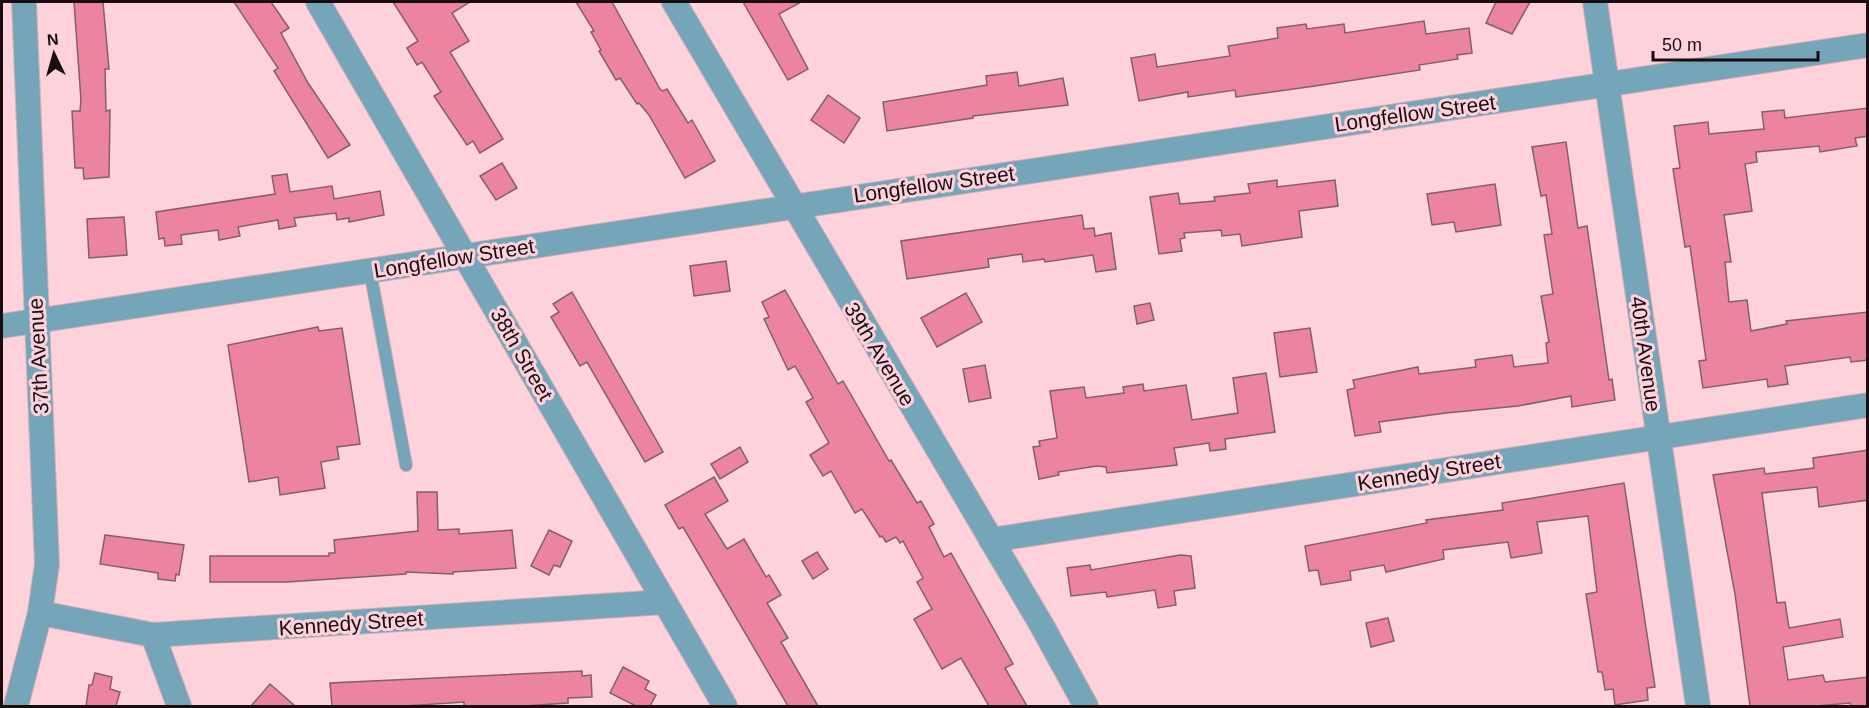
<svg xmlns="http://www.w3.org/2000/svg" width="1869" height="708" viewBox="0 0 1869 708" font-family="Arial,sans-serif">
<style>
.building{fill:#ec84a0;stroke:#845f67;stroke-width:1.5}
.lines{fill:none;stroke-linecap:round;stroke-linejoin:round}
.lane-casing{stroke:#d4aeb6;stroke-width:14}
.street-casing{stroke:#d4aeb6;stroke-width:26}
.lane{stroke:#75a5b9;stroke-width:12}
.street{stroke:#75a5b9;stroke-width:24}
.labels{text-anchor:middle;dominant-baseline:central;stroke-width:6;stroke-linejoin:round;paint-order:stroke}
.street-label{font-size:21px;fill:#1a0c10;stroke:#fdd2db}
</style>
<rect width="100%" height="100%" fill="#fdd2db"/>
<g class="building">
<polygon points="74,2 103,2 109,69 105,69 106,111 110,110 109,177 84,179 83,168 75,168 72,111 80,111 81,100"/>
<polygon points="234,2 271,2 289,28 281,33 308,83 350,145 328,158 274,71 278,68"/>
<polygon points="393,2 470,2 452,13 469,41 450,52 503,139 480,153 473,141 467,145 434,96 441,92 422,62 417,65 407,48 418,41"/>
<polygon points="576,2 612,2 660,89 663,91 667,89 688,123 692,120 715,161 685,178 649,115 639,103 637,104 620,78 616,80 599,51 601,50 591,32 594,31"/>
<polygon points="743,2 801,2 779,14 808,69 788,80"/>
<polygon points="1496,2 1530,2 1512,34 1486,23"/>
<polygon points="1424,21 1426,34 1469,28 1472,53 1457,55 1458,59 1419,65 1420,70 1315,86 1236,97 1235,90 1188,97 1188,92 1139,101 1131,58 1155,54 1157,67 1230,56 1228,46 1278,38 1277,28 1306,24 1307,29 1344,24 1345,33"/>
<polygon points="1017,72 1019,86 1063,78 1068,105 973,116 973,118 887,131 883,102 987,85 986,76"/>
<polygon points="828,95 860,118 844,143 811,120"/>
<polygon points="1868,108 1868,136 1855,138 1857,146 1820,152 1819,146 1756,152 1757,162 1745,164 1752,211 1724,215 1731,262 1725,262 1729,302 1747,300 1751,331 1787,324 1786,321 1868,312 1868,360 1851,362 1850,357 1785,366 1788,384 1768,387 1767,379 1703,388 1699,361 1706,360 1690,246 1685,247 1673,169 1680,168 1674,126 1708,122 1709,134 1764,129 1762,112 1784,110 1785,118"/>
<polygon points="1566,142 1578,228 1587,226 1609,380 1612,379 1615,400 1572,407 1571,396 1518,406 1446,413 1379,422 1381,432 1355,436 1347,390 1355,388 1353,380 1418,367 1419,374 1476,367 1475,360 1512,355 1514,367 1548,363 1546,343 1549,342 1541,296 1553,294 1544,235 1552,234 1546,195 1541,196 1532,147"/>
<polygon points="502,163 517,188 496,200 480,176"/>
<polygon points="287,174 290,192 332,186 334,199 380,191 384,215 349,222 349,218 337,220 336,213 294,218 296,226 279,229 278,220 238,227 240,236 219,240 218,230 181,235 182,244 165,246 164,238 159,239 156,212 275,194 272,176"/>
<polygon points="1277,180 1277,187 1335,180 1338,206 1299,211 1302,237 1242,246 1240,234 1222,236 1221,230 1184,233 1185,238 1180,239 1182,251 1159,254 1150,197 1178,193 1180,204 1215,201 1214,197 1250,193 1248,184"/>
<polygon points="1495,184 1501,225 1456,232 1454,222 1432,225 1427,194"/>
<polygon points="1082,215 1084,229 1094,228 1095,236 1111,233 1116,269 1096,272 1093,255 1045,262 1044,259 1023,262 1022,254 988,259 989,267 907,279 901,241"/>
<polygon points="124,217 127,255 89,258 87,219"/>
<polygon points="726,261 730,291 694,296 690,266"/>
<polygon points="785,290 838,384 843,381 889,461 891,460 917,503 921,501 934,524 929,527 944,557 951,553 1013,664 1005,668 1027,706 989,706 961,658 942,669 914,619 932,609 917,582 923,578 903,541 900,543 896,537 886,542 882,536 880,537 862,509 855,513 831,471 823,476 810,455 829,443 806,402 813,398 795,366 788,370 764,319 769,317 762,302"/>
<polygon points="572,292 663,452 645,462 587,362 580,366 551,317 559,312 553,304"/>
<polygon points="966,293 982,322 937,347 921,318"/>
<polygon points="1150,303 1154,320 1137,324 1134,306"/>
<polygon points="318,327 319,331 342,328 360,444 337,447 339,459 321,462 325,488 280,495 278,477 249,482 228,345"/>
<polygon points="1310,328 1317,372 1280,377 1274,333"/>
<polygon points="985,365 991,398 969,402 963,369"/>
<polygon points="1266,373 1275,432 1225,439 1226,449 1210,451 1209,443 1174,448 1177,465 1107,473 1106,467 1097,466 1058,472 1059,475 1039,479 1033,447 1040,446 1039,441 1057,438 1050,391 1084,387 1086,398 1124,393 1123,387 1143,384 1144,391 1186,385 1192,420 1238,413 1233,378"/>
<polygon points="740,447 748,462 720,479 711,464"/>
<polygon points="1868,450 1868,500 1819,507 1817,487 1762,493 1777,603 1785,602 1789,628 1840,619 1843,637 1783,647 1788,680 1823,675 1825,682 1868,677 1868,706 1851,706 1850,703 1817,706 1750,706 1735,594 1713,475 1764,468 1765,474 1814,468 1813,458"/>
<polygon points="714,477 728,501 705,514 727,549 744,539 766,577 769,575 781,595 767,603 788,638 781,642 818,706 788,706 683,527 679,529 665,505"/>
<polygon points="1624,483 1655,687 1647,688 1648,700 1615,705 1613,689 1605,690 1602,672 1598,672 1586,594 1597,592 1588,516 1537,522 1542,553 1511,558 1508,542 1443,550 1444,559 1386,572 1384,565 1350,571 1351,580 1321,585 1318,570 1309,571 1305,546 1427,523 1426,520 1503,510 1502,503"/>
<polygon points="417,492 437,492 438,530 459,529 459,534 512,530 516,568 453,572 453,574 406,572 406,574 287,582 210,582 210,556 329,556 329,553 335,553 334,540 418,531"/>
<polygon points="549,530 572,541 560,567 554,565 549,575 531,566"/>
<polygon points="105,535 184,545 179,575 176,574 175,581 158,579 158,573 100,564"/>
<polygon points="817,552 828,569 813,579 802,561"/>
<polygon points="1180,555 1191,556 1195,588 1174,591 1176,605 1158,608 1155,590 1107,597 1106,592 1071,596 1067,568 1090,565 1091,570"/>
<polygon points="1388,618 1394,641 1371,647 1366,623"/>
<polygon points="623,667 649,681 645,689 656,695 650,706 636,706 610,693"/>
<polygon points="582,671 582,676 591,675 592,697 568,698 568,703 524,706 464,706 464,702 405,706 332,706 330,683"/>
<polygon points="95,673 112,677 110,689 120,692 116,706 86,706 89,685 92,685"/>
<polygon points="270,684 295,706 251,706"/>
</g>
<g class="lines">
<g class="lane-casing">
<polyline id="lane" points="370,271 406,465"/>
</g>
<g class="street-casing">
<g id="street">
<polyline points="318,2 725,706"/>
<polyline points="674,2 1041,624 1086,706"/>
<polyline points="1595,2 1698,706"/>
<polyline points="2,326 1868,45"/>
<polyline points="991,540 1868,405"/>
<polyline points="40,613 153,635 665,602"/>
<polyline points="153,635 179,706"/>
<polyline points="16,706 40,613 47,564 24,2"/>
</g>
</g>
<use href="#lane" class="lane"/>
<use href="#street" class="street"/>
</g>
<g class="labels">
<g class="street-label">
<text transform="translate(1415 113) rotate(-8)">Longfellow Street</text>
<text transform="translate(934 184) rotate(-8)">Longfellow Street</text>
<text transform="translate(454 258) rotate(-9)">Longfellow Street</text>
<text transform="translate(522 354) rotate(60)">38th Street</text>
<text transform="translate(880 354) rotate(59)">39th Avenue</text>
<text transform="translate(1646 354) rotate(82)">40th Avenue</text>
<text transform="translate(38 356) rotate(-93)">37th Avenue</text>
<text transform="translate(1429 472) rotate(-9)">Kennedy Street</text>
<text transform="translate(351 623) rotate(-4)">Kennedy Street</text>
</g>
</g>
<rect width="1869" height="708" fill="none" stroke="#1a0c10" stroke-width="6"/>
<g transform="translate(54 54) rotate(355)" stroke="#fdd2db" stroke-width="4.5" paint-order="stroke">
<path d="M0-4.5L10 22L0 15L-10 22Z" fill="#1a0c10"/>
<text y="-9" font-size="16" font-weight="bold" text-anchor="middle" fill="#1a0c10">N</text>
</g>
<path d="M1653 51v9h165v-9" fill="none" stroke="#1a0c10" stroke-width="3"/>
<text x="1662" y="51" font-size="18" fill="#1a0c10" stroke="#fdd2db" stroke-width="4.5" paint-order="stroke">50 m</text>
</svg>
